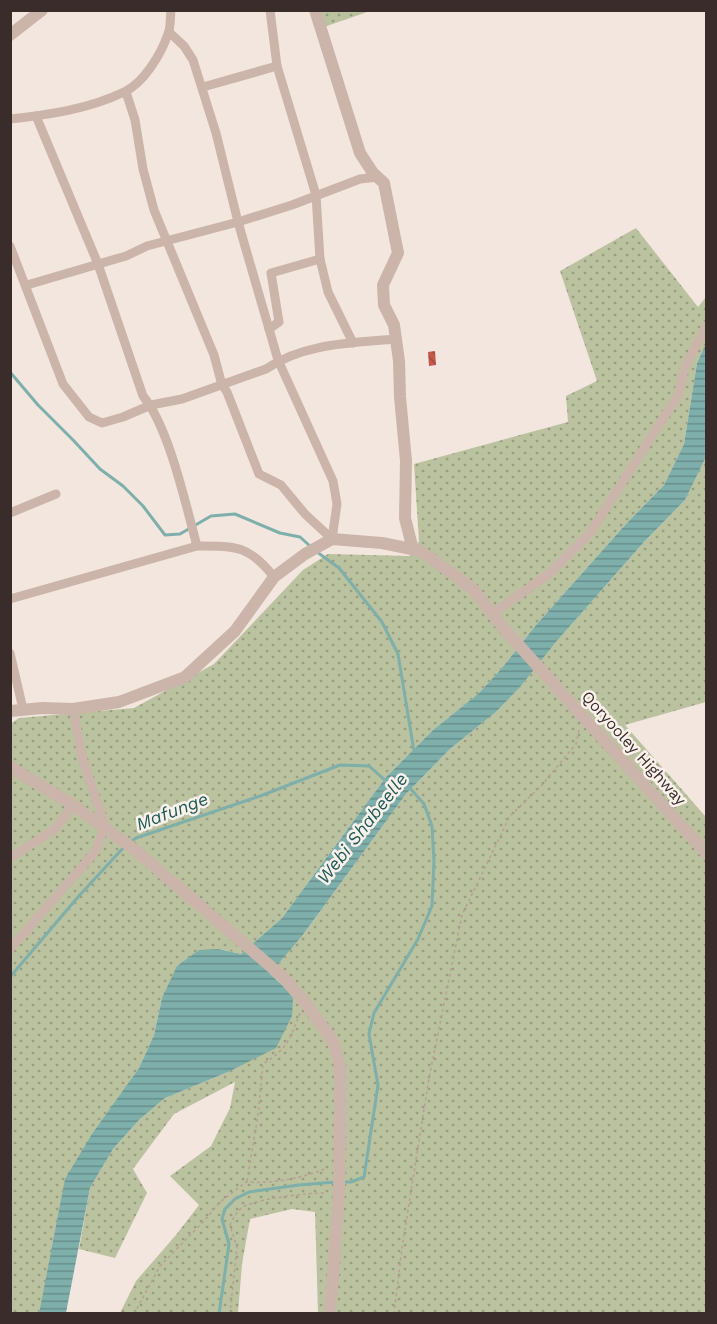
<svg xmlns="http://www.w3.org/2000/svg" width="717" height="1324" viewBox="0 0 717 1324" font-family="'Work Sans',sans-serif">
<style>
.grass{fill:url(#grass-dots)}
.water{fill:url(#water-rules)}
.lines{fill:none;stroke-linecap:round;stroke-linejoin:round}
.stream{stroke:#7eafab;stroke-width:3}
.building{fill:url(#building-back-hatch)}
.path{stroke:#b79f95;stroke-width:1.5;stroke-dasharray:3 3;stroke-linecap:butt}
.minor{stroke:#cbb5aa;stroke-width:9}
.tertiary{stroke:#cbb5aa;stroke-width:12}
.labels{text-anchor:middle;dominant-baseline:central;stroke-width:5;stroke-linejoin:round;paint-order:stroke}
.street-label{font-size:16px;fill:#392c2a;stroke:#faf1eb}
.water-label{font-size:18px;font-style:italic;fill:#1f5a56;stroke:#faf1eb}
</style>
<defs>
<pattern id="grass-dots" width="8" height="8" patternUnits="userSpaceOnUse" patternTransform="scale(1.5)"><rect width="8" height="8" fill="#bbc29f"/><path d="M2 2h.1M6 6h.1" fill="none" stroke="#999e82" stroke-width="1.8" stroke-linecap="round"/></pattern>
<pattern id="water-rules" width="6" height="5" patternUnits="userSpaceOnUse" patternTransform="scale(1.5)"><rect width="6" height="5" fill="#7eafab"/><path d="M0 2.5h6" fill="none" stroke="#688f8b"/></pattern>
<pattern id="building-back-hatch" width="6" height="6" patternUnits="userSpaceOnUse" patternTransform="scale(1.5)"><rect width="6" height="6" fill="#c4584b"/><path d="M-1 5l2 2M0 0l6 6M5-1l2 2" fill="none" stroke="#a0493f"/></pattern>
</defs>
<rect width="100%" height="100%" fill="#f3e6df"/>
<g class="grass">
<polygon points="373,10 324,27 319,11"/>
<polygon points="636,228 698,307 706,297 706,343 697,363 684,444 664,485 625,525 536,625 501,669 479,693 433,730 386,777 282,918 241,954 220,949 162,998 154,1035 139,1068 130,1081 43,1300 39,1314 10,1313 10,724 19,718 134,708 214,664 303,570 328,554 410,556 419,541 414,464 568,422 566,396 597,381 560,271"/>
<polygon points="706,457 706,702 625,725 706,817 706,1313 318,1313 315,1212 292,1209 250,1219 242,1264 238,1313 120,1313 136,1281 176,1235 199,1205 170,1176 211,1146 230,1108 235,1082 174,1114 133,1169 147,1193 115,1258 79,1249 90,1188 113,1149 139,1120 165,1098 228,1072 283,986 270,974 302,936 406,794 450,749 496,712 521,686 556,642 644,542 685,500"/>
</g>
<polygon class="water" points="706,343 706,457 685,500 644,542 556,642 521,686 496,712 450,749 406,794 302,936 270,974 283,986 293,998 292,1016 276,1048 228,1072 165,1098 139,1120 113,1149 90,1188 66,1313 39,1314 65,1179 92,1134 139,1068 154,1035 162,998 177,966 199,950 219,949 241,954 282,918 386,777 433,730 479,693 501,669 536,625 625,525 664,485 684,444 697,363"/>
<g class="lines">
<g class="stream">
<polyline points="10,372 38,405 74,441 100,469 123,486 143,506 165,535 180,534 211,516 235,514 280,533 300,537 310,546"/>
<polyline points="317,552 339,568 382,622 398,654 414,751"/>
<polyline points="132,841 136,838 263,795 340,765 369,766 387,782"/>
<polyline points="10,977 78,897 124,847"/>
<polyline points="342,1182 351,1182 364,1177 378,1085 369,1034 374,1013 418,939 432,906 434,861 432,826 424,804 409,787"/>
<polyline points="219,1314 229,1244 222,1219 225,1209 235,1199 249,1192 299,1185 336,1182"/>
</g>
</g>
<polygon class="building" points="435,351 436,365 429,366 428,352"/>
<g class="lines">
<g class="path">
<path d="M 247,1181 L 258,1115 L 263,1064 C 288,1048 289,1041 300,1013"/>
<path d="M 134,1314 L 160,1266 L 205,1220 L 219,1203 L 246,1182 C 273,1184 303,1178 327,1168"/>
<path d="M 230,1314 L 237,1247 L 230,1225 C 234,1217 237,1210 245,1206 C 262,1198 307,1193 326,1193"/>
<polyline points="394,1314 402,1248 429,1078 462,915 510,816 541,786 576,744 579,730"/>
</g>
<g class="minor">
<polyline points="270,10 277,66 316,195 320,259 328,292 353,343"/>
<polyline points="169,32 184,46 193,60 216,133 238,222 278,360 333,481 337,504 332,539"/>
<polyline points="203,87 277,66"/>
<polyline points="126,92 135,120 143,169 154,210 214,355 222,385 227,392 259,474 281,485 305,514 332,539"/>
<path d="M 36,116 L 98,264 L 143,396 C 169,427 186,506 197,546"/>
<path d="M 10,119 C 48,115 89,109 124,92 C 144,83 161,54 168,34 C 171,27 170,18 171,10"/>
<path d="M 10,246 L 63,384 L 89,417 L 102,423 L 123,417 L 151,405 L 182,399 L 266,369 C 303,343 353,343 396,339"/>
<polyline points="27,285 126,256 147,246 238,222 292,205 360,179 378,177"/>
<polyline points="269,329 279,322 271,273 320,259"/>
<polyline points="10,513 56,494"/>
<path d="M 10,599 L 197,546 C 235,546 249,545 274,577"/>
<polyline points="492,614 549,574 590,533 678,395 685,367 706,326"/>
<polyline points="10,653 23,709"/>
<polyline points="10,858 55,829 73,805"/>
<polyline points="10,949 95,852 105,826 82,757 73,709"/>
</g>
<g class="tertiary">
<polyline points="315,10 360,153 373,173 384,183 398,253 383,285 384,305 394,325 399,361 400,397 406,461 405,518 413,550"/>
<polyline points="10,35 42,10"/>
<polyline points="10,711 43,708 73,709 119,702 185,677 235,631 274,577 305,554 332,539 382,543 421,551 473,589 506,631 706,853"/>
<polyline points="10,767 73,805 134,849 283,977 305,1002 333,1041 340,1066 340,1118 339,1193 330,1314"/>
</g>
</g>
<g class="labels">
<g class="street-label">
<text transform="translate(634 748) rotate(48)">Qoryooley Highway</text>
</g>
<g class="water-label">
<text transform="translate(172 811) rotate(-21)">Mafunge</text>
<text transform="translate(362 828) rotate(-52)">Webi Shabeelle</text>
</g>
</g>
<rect width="717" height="1324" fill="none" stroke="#392c2a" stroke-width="24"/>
</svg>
